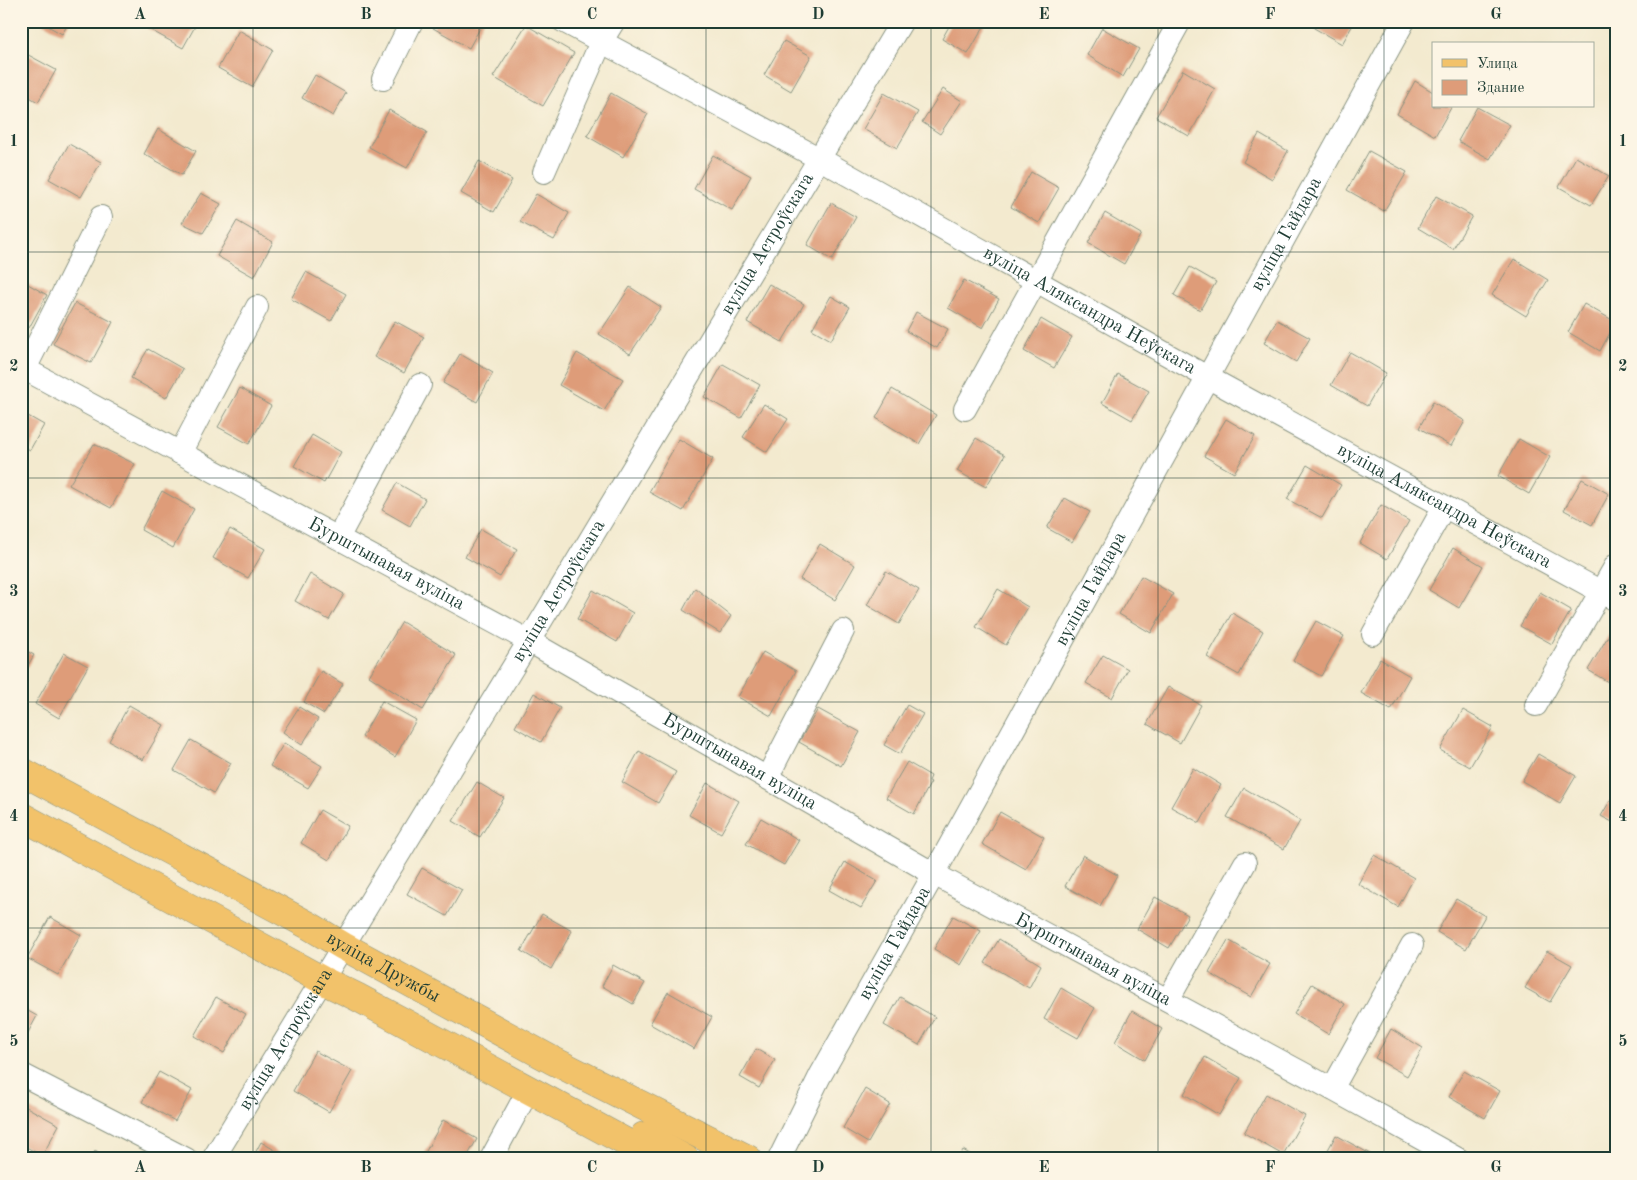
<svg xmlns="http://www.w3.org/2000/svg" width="1637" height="1180" viewBox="0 0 1637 1180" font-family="'Old Standard TT',serif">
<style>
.building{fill:#de9c79}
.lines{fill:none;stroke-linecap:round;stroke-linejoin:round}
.minor-casing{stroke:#899482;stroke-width:24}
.major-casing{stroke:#899482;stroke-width:29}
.minor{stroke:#fff;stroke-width:22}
.major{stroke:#f2c26a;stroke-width:28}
.grid{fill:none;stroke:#1f3d34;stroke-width:1;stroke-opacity:0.55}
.labels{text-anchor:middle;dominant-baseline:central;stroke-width:5;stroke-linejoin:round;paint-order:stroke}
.street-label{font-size:19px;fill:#1f3d34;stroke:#fcf5e5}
.neatline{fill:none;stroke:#1f3d34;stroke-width:2}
.grid-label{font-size:16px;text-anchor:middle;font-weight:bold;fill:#1f3d34}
</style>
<rect width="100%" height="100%" fill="#fcf5e5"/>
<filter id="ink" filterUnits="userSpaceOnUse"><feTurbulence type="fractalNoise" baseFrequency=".02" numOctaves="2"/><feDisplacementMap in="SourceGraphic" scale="10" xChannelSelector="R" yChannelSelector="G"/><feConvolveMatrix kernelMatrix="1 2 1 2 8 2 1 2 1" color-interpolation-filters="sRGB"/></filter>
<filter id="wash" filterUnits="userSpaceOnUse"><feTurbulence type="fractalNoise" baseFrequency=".0096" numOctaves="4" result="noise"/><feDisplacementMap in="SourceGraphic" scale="20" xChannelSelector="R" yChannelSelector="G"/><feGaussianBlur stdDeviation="1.12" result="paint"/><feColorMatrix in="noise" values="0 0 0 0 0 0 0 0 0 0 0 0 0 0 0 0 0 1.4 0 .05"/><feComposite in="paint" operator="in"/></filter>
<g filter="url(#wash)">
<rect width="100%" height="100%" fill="#f3eacf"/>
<g id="blocks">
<g class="building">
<polygon points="39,21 70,21 62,34"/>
<polygon points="148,21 198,21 183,48 145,27"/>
<polygon points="437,21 484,21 469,48 433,28"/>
<polygon points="952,21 987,21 968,54 942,39"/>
<polygon points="1318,21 1355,21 1342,44 1314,28"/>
<polygon points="526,25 574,53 543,106 493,77"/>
<polygon points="1102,28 1139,49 1123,77 1087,55"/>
<polygon points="239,30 273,50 252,87 218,68"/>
<polygon points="784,41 811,56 791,91 764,75"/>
<polygon points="21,51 56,70 38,102 21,92"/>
<polygon points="1183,70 1215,89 1189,136 1156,117"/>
<polygon points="315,75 346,93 333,116 302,98"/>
<polygon points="1415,81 1433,92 1433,106 1452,106 1435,136 1397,114"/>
<polygon points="943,89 962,101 940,134 922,122"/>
<polygon points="611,93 648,114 623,157 587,136"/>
<polygon points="884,93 918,112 897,148 863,129"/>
<polygon points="1477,107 1510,125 1490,159 1458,141"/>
<polygon points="389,110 427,132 407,168 369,147"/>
<polygon points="158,129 196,151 182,175 144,154"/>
<polygon points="1259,134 1288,151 1272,179 1243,162"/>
<polygon points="69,144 101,162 81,197 49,179"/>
<polygon points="1369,151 1407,172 1384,211 1347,190"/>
<polygon points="713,155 751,176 732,210 694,189"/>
<polygon points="1576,157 1609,176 1591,205 1559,187"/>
<polygon points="479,161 512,180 494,212 461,193"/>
<polygon points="1031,172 1059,188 1039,223 1011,207"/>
<polygon points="201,193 221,204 203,233 182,223"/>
<polygon points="536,194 569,213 554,240 520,222"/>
<polygon points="1436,196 1472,216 1453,249 1418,228"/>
<polygon points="831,203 856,217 832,260 807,245"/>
<polygon points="1105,213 1141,234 1124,264 1088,243"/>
<polygon points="237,221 273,242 254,277 217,256"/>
<polygon points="1514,259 1548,280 1526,316 1492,295"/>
<polygon points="1190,267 1216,282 1200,310 1174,295"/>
<polygon points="306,272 346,294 331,321 291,299"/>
<polygon points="21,280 47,295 29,328 21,324"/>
<polygon points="964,280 999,299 983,328 948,308"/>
<polygon points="769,284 804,304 782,342 747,322"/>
<polygon points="630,287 661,307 630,354 599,334"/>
<polygon points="831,296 850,307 831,340 812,329"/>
<polygon points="75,303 113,322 91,363 53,344"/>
<polygon points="1584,304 1616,322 1600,351 1568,332"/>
<polygon points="916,312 948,329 937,348 906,331"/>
<polygon points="1041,319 1072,337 1054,368 1024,351"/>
<polygon points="1277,320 1310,338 1296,362 1264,343"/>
<polygon points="395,321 424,337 404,373 374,357"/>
<polygon points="148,349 183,369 166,398 131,378"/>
<polygon points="1350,352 1386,373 1367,406 1331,385"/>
<polygon points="577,353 623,379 604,411 559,385"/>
<polygon points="460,354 493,373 477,402 443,383"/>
<polygon points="723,364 760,385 741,418 704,397"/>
<polygon points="1118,374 1149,391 1132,420 1102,403"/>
<polygon points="240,388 271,406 249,444 218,427"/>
<polygon points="892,389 936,415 919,444 876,418"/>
<polygon points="1433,402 1465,421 1451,446 1419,428"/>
<polygon points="764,404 788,419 767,452 743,437"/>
<polygon points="21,412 44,425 30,450 21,445"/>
<polygon points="1226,419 1255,436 1234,473 1204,456"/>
<polygon points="312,435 341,452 324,483 294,466"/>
<polygon points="976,438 1005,455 986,487 957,471"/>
<polygon points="679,439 713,459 683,511 649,492"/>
<polygon points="1519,439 1550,457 1529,494 1498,476"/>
<polygon points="94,444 135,464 111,508 69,485"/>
<polygon points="1307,465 1341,485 1322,518 1287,499"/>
<polygon points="1582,479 1609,494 1592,525 1564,510"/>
<polygon points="397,483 425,499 410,526 382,510"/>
<polygon points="162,491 194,509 173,548 141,530"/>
<polygon points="1065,498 1090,512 1072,542 1047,528"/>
<polygon points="1381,505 1409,521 1387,559 1360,543"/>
<polygon points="230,529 265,549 248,578 213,558"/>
<polygon points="481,529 517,549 500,577 465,557"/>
<polygon points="820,544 855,565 835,600 800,579"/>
<polygon points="1453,548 1483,566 1459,608 1429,590"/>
<polygon points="886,571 919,590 899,624 867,605"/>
<polygon points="310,574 344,594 329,620 295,601"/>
<polygon points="1141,576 1173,594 1151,633 1119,614"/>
<polygon points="695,588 731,616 720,633 683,610"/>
<polygon points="998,589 1028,607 1006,645 976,627"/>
<polygon points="593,590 633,613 617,642 577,619"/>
<polygon points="1540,592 1571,610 1552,644 1520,626"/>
<polygon points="1232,613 1263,631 1239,675 1207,657"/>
<polygon points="1316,621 1344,636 1321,676 1293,661"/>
<polygon points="402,622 456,655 423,710 369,676"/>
<polygon points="1610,633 1616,636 1616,681 1613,685 1588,670"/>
<polygon points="21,648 34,655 21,677"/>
<polygon points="763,652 796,671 771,716 738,697"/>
<polygon points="64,653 88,666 59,718 35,704"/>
<polygon points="1103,655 1128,669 1112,698 1086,683"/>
<polygon points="1380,659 1410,676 1391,710 1361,693"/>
<polygon points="321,671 343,684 324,714 304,702"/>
<polygon points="1168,687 1201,705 1180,743 1147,724"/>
<polygon points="534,693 560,708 541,742 515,727"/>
<polygon points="382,701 416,720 395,757 362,737"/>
<polygon points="129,705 164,725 143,760 109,741"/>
<polygon points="907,705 923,714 900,754 884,745"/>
<polygon points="299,707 318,719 302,745 283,732"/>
<polygon points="818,709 860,732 841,766 799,742"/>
<polygon points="1463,710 1493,727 1470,767 1440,750"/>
<polygon points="191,740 231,763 214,793 174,770"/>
<polygon points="284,743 322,766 308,788 270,766"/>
<polygon points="639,751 676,772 658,803 622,782"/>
<polygon points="1538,754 1576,776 1560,803 1522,781"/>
<polygon points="907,762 931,776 929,781 931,782 914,814 886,798"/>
<polygon points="1193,768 1221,785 1200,823 1171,807"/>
<polygon points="477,782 504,798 480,837 453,821"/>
<polygon points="707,783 739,801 721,833 689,815"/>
<polygon points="1244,788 1300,821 1284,849 1227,817"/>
<polygon points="1616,791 1616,824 1601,816"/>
<polygon points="320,810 348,826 329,860 301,843"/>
<polygon points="1000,812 1044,837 1026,869 982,844"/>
<polygon points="761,818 799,840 784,865 746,844"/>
<polygon points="1083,855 1117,875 1100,906 1065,886"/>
<polygon points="1374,855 1414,878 1398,907 1358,884"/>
<polygon points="845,862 877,881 861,908 829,890"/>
<polygon points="422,868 462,890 447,916 407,894"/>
<polygon points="1155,897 1188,915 1169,948 1137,929"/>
<polygon points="1456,899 1485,916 1466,949 1437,932"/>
<polygon points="542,914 572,931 551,969 521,951"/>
<polygon points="953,916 981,931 961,965 934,949"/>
<polygon points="50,917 81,935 58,975 27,958"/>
<polygon points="999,939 1041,965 1029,988 985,963"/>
<polygon points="1228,940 1270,964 1251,997 1209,973"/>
<polygon points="1547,951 1572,965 1550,1002 1525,988"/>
<polygon points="613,965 645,983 633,1004 602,986"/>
<polygon points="1312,984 1345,1004 1328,1034 1294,1014"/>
<polygon points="1061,988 1095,1008 1078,1038 1044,1019"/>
<polygon points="668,992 712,1017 694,1049 650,1024"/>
<polygon points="216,997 246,1014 224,1053 194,1036"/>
<polygon points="900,997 935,1017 919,1045 884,1025"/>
<polygon points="21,1007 37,1016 23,1042 21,1041"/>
<polygon points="1132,1011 1162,1029 1145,1060 1115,1042"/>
<polygon points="1391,1029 1423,1048 1407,1076 1375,1058"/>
<polygon points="756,1049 775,1060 759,1088 740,1077"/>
<polygon points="315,1051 352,1071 329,1112 293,1091"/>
<polygon points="1205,1057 1241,1078 1219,1115 1184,1094"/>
<polygon points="1464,1071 1500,1091 1485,1118 1449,1097"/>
<polygon points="159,1072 192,1090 175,1121 142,1102"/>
<polygon points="865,1089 890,1104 868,1143 843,1128"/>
<polygon points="1266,1094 1305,1116 1283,1155 1244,1133"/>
<polygon points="21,1104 59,1125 42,1156 21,1144"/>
<polygon points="443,1120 477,1139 466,1159 436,1159 425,1153"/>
<polygon points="1336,1135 1370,1154 1367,1159 1323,1159"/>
<polygon points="261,1142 290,1159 252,1159"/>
<polygon points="963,1150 978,1159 958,1159"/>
<polygon points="95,1151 109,1159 90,1159"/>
</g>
</g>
</g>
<g filter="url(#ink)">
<use href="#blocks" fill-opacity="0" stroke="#899482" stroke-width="1"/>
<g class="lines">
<g class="minor-casing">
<g id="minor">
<path id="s1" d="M 563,21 L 820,159 L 1207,377 L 1616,600"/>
<polyline points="383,79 412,21"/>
<polyline points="544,172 601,42 614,21"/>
<path id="s2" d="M 21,367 L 529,641 L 934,874 L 1332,1089 L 1458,1159"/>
<polyline points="25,369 101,217"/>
<polyline points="965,409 1180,21"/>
<polyline points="180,453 257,307"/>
<polyline points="338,538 420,385"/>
<polyline points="1373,634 1444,507"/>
<polyline points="1536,705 1616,565"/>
<polyline points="767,778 843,631"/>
<polyline points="1168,1000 1245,863"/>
<polyline points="21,1074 186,1159"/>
<polyline points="1332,1089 1412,945"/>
<path id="s3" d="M 213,1159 L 529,641 L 902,21"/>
<polyline points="491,1159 529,1089"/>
<path id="s4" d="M 779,1159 L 820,1076 L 934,874 L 1404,21"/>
</g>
</g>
<g class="major-casing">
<g id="major">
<path id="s5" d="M 21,771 L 308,925 L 343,946 L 552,1060 L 748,1159"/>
<polyline points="21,816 322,980 357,997 657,1159"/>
<polyline points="644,1136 685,1159"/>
</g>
</g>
<use href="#minor" class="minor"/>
<use href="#major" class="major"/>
</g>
</g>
<path class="grid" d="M 253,21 L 253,1159M 479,21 L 479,1159M 706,21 L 706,1159M 931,21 L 931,1159M 1158,21 L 1158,1159M 1384,21 L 1384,1159M 21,252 L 1616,252M 21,478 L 1616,478M 21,702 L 1616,702M 21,928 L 1616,928"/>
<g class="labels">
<g class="street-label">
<text stroke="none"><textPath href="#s4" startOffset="1055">вуліца Гайдара</textPath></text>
<text stroke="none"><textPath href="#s3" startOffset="1070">вуліца Астроўскага</textPath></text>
<text stroke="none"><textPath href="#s1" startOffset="601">вуліца Аляксандра Неўскага</textPath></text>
<text stroke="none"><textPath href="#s1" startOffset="1006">вуліца Аляксандра Неўскага</textPath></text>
<text stroke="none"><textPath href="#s2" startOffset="415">Бурштынавая вуліца</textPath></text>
<text stroke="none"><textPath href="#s4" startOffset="650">вуліца Гайдара</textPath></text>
<text stroke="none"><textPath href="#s3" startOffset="665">вуліца Астроўскага</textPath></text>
<text stroke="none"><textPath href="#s2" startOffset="820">Бурштынавая вуліца</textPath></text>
<text stroke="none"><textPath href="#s4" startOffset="245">вуліца Гайдара</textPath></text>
<text stroke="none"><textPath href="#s2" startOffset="1225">Бурштынавая вуліца</textPath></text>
<text stroke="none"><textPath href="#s5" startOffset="412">вуліца Дружбы</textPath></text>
<text stroke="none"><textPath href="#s3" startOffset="140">вуліца Астроўскага</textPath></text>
</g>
</g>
<rect width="1637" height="1180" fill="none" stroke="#fcf5e5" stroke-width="55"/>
<rect x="1432" y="42" width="162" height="65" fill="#fcf5e5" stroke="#a4ab9e"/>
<rect x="1442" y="59" width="25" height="8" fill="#f2c26a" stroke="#a4ab9e"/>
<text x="1477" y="68" font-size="15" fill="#1f3d34">Улица</text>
<rect x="1442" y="80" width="25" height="15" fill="#de9c79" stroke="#a4ab9e"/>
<text x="1477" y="92" font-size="15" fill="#1f3d34">Здание</text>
<rect x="28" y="28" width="1582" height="1124" class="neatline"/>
<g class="grid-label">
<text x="140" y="19">A</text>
<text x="366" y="19">B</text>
<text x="592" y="19">C</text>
<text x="818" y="19">D</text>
<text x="1044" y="19">E</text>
<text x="1270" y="19">F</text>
<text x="1496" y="19">G</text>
<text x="14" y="146">1</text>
<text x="1623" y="146">1</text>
<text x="14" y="371">2</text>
<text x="1623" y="371">2</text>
<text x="14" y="596">3</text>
<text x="1623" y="596">3</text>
<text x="14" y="821">4</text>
<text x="1623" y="821">4</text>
<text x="14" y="1046">5</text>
<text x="1623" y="1046">5</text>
<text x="140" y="1172">A</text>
<text x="366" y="1172">B</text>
<text x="592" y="1172">C</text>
<text x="818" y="1172">D</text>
<text x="1044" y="1172">E</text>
<text x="1270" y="1172">F</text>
<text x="1496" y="1172">G</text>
</g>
</svg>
